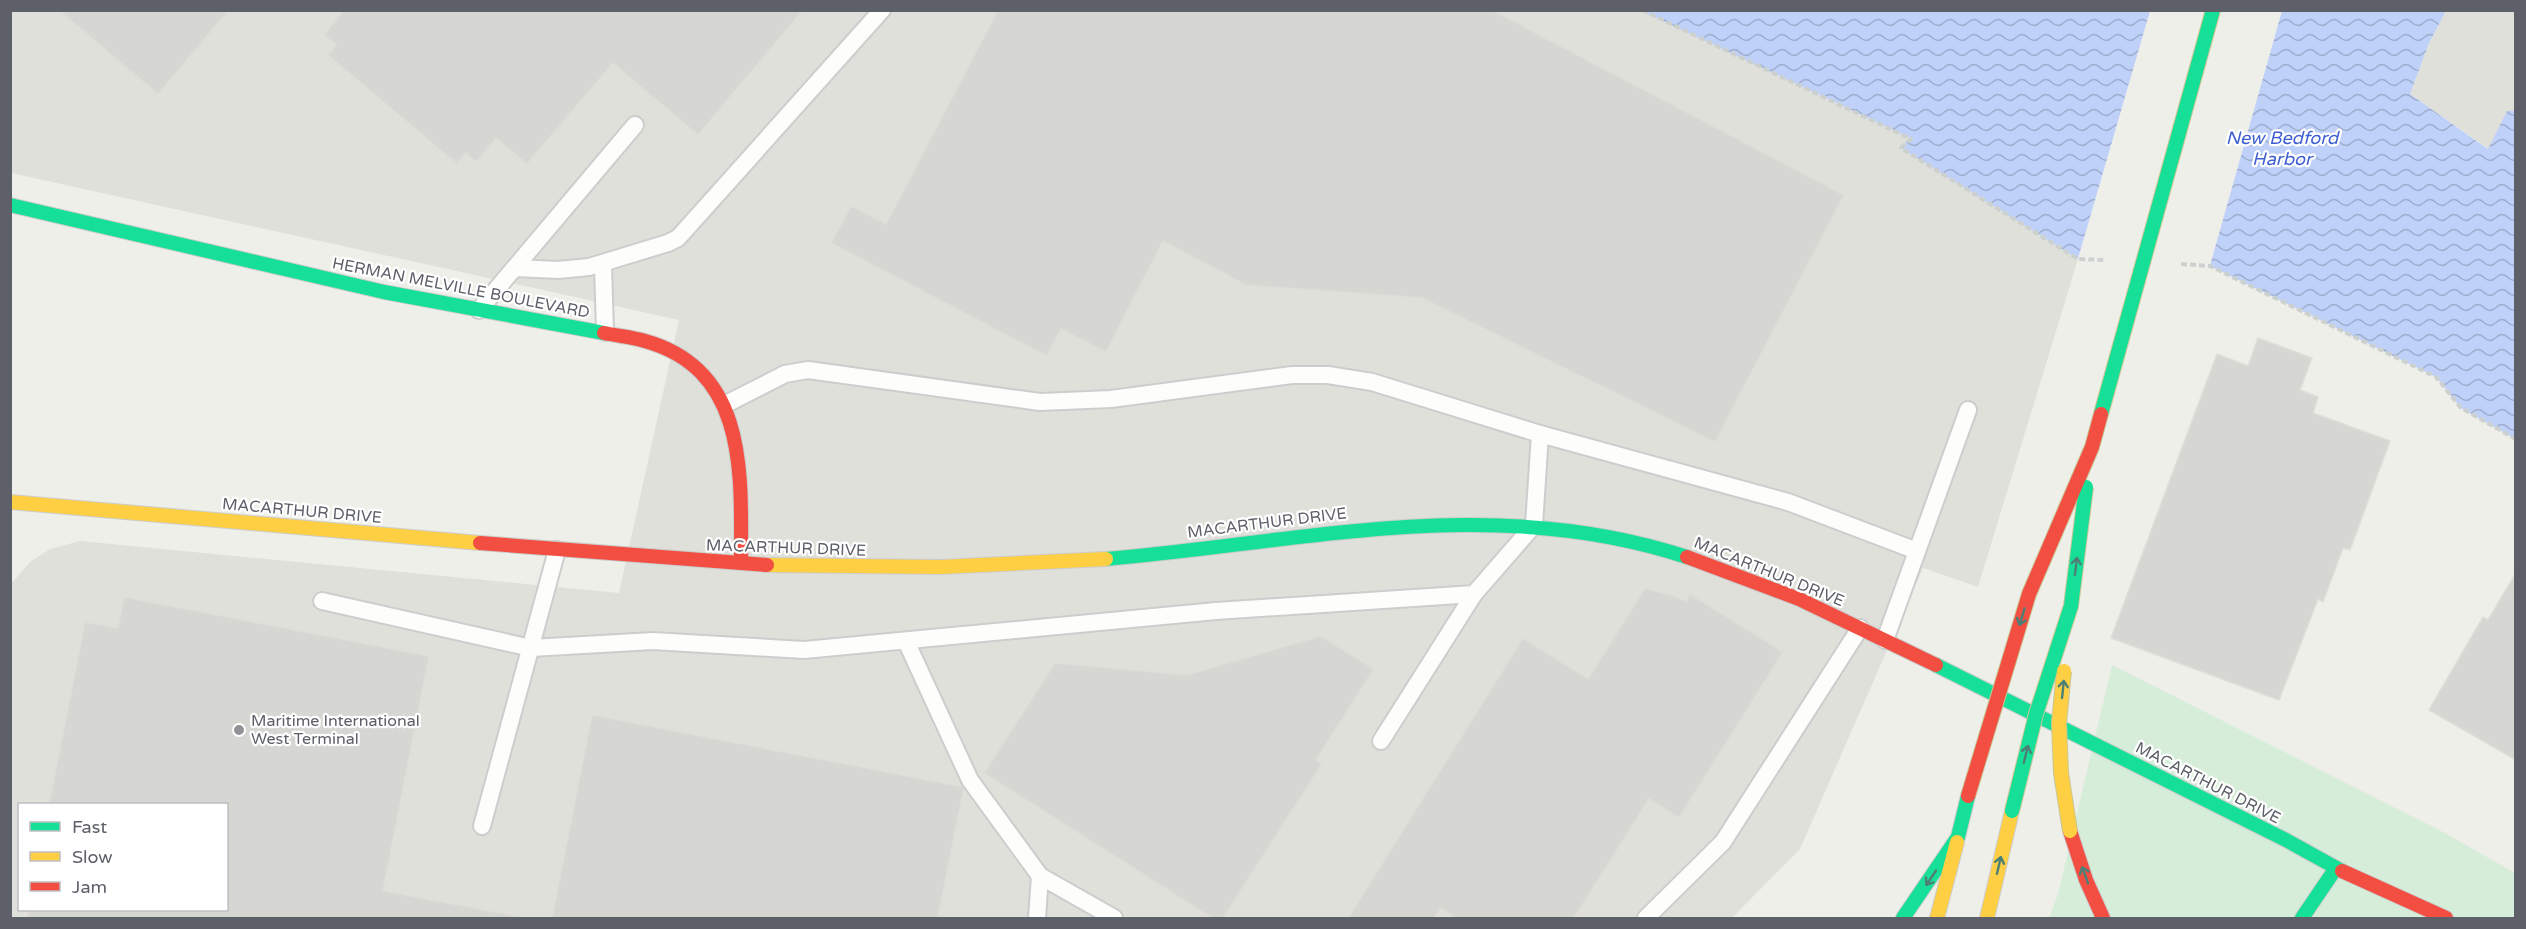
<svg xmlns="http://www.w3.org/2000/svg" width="2526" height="929" viewBox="0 0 2526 929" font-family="'Varela Round',sans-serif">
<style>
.industrial{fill:#e0e0db;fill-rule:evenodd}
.park{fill:#d6edda}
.water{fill:url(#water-waves)}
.pier{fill:#efefea}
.building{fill:#d6d6d3;stroke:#deded8;stroke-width:1.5}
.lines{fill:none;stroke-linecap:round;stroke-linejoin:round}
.lane-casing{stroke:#cdcdcd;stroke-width:20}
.fast-casing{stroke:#cbcccc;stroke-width:16}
.slow-casing{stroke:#cbcccc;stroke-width:16}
.jam-casing{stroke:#cbcccc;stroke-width:16}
.path{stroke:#ccd1cf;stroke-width:4;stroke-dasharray:6 3;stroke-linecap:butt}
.lane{stroke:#fdfdfc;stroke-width:16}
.fast{stroke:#16e098;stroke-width:14}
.slow{stroke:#ffcf43;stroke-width:14}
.jam{stroke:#f24e42;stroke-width:14}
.fast-bridge-casing{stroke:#c8c696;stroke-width:16;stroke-linecap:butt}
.slow-bridge-casing{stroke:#c8c696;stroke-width:16;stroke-linecap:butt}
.jam-bridge-casing{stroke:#c8c696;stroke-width:16;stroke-linecap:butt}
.fast-bridge{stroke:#16e098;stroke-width:14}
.slow-bridge{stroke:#ffcf43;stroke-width:14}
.jam-bridge{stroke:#f24e42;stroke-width:14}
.oneway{stroke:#4c8075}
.poi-dot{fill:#919296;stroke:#fff;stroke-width:2}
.labels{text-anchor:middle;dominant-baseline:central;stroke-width:4.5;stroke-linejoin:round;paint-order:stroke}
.street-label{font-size:16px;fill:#5e6069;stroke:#fff}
.poi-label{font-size:16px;fill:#5e6069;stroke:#fff;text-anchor:start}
.water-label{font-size:18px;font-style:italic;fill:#3e5fd1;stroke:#fff}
</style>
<defs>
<pattern id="water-waves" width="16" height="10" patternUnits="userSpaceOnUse" patternTransform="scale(1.5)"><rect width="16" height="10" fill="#bfd1f9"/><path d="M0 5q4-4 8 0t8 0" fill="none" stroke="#9eadce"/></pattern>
</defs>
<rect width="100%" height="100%" fill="#efefea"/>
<g class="industrial">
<path d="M 10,11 L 1642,11 L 1911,139 L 1902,148 L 2078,259 L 1978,587 L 1923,568 L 1800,849 L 1732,918 L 11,918 L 11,584 L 30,562 L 50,549 L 80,541 L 619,593 L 679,320 L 11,173 ZM 20,804 L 226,804 L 226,910 L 20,910 Z"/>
<polygon points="2446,11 2515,11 2515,111 2507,111 2489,149 2410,94 2429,43"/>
</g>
<polygon class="park" points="2112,665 2443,832 2515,873 2515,918 2049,918 2058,894"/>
<polygon class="water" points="1642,11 2446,11 2429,43 2410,94 2488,149 2507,111 2515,111 2515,439 2461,408 2436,377 2210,266 2078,259 1901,148 1910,138"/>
<polygon class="pier" points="2150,11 2282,11 2209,269 2077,262"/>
<g class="building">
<polygon points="59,10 229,10 158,94"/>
<polygon points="344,10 803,10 698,135 613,63 527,164 496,138 476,162 466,153 457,164 328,55 336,45 324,35"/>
<polygon points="998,10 1492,10 1844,195 1715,442 1422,298 1246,285 1163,241 1106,352 1061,329 1047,356 831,243 851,206 886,224"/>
<polygon points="2258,338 2312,358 2300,390 2318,397 2313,413 2390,441 2350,550 2343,548 2323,602 2318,599 2279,700 2111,638 2217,354 2248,366"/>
<polygon points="2516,573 2516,760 2429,710 2483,617 2488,620"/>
<polygon points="1645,588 1678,597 1686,602 1690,594 1783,652 1679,818 1649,799 1574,918 1456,918 1441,908 1434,918 1348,918 1523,638 1588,679"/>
<polygon points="124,597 429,656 383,891 527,918 27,918 29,910 226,910 226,804 49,804 85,622 118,628"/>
<polygon points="1321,636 1374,669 1316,760 1322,764 1223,918 1212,918 984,773 1055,663 1187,675"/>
<polygon points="592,715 964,787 938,918 552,918"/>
</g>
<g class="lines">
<g class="lane-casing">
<g id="lane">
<polyline points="603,264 605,332"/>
<polyline points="515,268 558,270 589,267 668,243 678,238 882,10"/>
<polyline points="479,310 635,125"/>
<polyline points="726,404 785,374 808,370 1040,402 1111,399 1292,375 1328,375 1372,382 1540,434 1788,502 1917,551"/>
<polyline points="322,601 531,648 653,641 804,650 1216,611 1474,594 1534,525 1540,434"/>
<polyline points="1885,640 1968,410"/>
<polyline points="906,641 970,780 1040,876 1114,918"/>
<polyline points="1381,741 1474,594"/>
<polyline points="482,826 557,550"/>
<polyline points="1037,918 1040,876"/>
<polyline points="1646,918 1723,842 1860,628"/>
</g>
</g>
<g class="fast-casing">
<g id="fast">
<polyline points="10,205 384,292 604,333"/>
<path d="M 1106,559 C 1303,542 1493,493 1687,557"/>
<polyline points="1936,665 2286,840 2342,871"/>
<polyline points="1903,918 1958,837 1968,796"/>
<polyline points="2302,918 2336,868"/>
</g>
</g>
<g class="slow-casing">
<g id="slow">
<polyline points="10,502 480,543"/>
<polyline points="767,565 940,567 1106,559"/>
<polyline points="1937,918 1957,842"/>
<polyline points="1987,918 2012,811"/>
</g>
</g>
<g class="jam-casing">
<g id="jam">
<path d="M 604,333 C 618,336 632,337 645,341 C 749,370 741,476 741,563"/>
<polyline points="480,543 767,565"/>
<polyline points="1687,557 1799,599 1936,665"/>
<polyline points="2070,831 2086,880 2103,918"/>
<polyline points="2342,871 2446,918"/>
</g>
</g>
<g class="path">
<polyline points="1642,10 1911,139 1901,148 2078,259 2105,260"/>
<polyline points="2181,264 2210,266 2436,377 2461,408 2516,439"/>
</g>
<use href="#lane" class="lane"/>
<use href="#fast" class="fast"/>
<use href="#slow" class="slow"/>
<use href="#jam" class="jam"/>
<g class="fast-bridge-casing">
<g id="fast-bridge">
<polyline points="2101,414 2213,10"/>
<polyline points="2012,811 2036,714 2071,606 2086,487"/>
</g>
</g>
<g class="slow-bridge-casing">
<polyline id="slow-bridge" points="2064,671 2059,723 2061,773 2070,831"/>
</g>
<g class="jam-bridge-casing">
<polyline id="jam-bridge" points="1968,796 2029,594 2092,447 2101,414"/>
</g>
<use href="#fast-bridge" class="fast-bridge"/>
<use href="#slow-bridge" class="slow-bridge"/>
<use href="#jam-bridge" class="jam-bridge"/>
</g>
<defs><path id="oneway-shaft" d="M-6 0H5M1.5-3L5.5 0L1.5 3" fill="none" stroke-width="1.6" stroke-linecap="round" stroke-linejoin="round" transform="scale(1.5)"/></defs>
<g class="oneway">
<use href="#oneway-shaft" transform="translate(2076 566) rotate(-83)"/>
<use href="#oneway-shaft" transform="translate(2022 617) rotate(107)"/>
<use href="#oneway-shaft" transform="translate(2063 689) rotate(-84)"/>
<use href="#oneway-shaft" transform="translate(2026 754) rotate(-76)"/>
<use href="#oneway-shaft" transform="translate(1999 865) rotate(-77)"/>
<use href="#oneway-shaft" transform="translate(2085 875) rotate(-110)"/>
<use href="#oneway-shaft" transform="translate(1931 878) rotate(124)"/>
</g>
<circle class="poi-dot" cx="239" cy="730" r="6"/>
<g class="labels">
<g class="street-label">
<text transform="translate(461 288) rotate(11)">HERMAN MELVILLE BOULEVARD</text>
<text transform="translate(302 511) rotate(5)">MACARTHUR DRIVE</text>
<text transform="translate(1267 523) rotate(-7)">MACARTHUR DRIVE</text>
<text transform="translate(786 548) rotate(2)">MACARTHUR DRIVE</text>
<text transform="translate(1769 572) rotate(22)">MACARTHUR DRIVE</text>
<text transform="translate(2208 783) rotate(27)">MACARTHUR DRIVE</text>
</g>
<g class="poi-label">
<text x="251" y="721">Maritime International<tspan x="251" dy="18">West Terminal</tspan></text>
</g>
<g class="water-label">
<text x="2282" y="138">New Bedford<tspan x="2282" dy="21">Harbor</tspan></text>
</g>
</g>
<rect width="2526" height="929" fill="none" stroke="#5e6069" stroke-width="24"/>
<rect x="18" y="803" width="210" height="108" fill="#ffffff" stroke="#bfbfc3" stroke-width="1.5"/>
<rect x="30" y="822" width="30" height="9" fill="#16e098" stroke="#bfbfc3" stroke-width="1.5"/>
<text x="72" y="833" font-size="18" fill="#5e6069">Fast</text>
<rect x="30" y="852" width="30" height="9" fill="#ffcf43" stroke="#bfbfc3" stroke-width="1.5"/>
<text x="72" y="863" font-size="18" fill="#5e6069">Slow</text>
<rect x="30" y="882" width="30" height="9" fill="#f24e42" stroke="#bfbfc3" stroke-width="1.5"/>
<text x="72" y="893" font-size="18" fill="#5e6069">Jam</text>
</svg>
